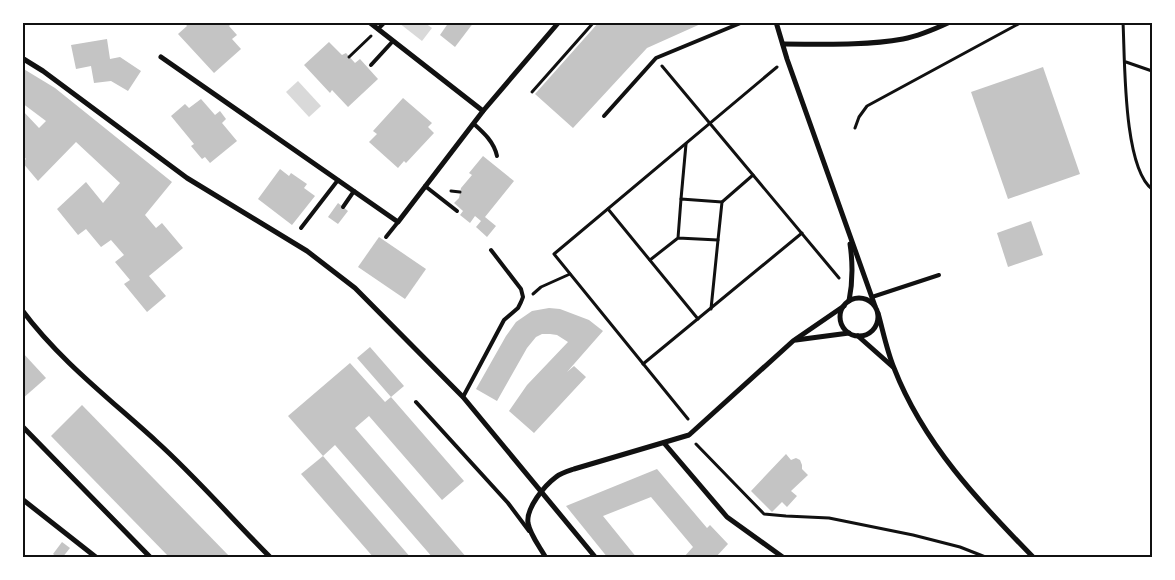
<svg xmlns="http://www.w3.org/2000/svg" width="1175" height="580" viewBox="0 0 1175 580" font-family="'PT Sans Narrow',sans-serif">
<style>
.water{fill:#d9d9d9}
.building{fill:#c4c4c4}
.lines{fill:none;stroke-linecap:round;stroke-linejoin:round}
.path{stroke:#111;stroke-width:3}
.service{stroke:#111;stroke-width:4}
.minor{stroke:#111;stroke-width:5}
.neatline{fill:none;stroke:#111;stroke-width:2}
</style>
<rect width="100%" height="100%" fill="#fff"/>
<g class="water">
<polygon points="399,23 425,23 432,28 422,41"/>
<polygon points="298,81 321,106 309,117 286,92"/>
</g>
<g class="building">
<polygon points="184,22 229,22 231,24 229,26 237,35 232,39 241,49 214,73 178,34 187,26"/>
<polygon points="449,22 474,22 455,47 440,35"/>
<polygon points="599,22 705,22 647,48 573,128 535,94"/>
<polygon points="107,39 110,59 120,57 141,71 128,91 111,81 94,83 91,66 76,69 71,45"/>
<polygon points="329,42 342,55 346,53 355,63 360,59 378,79 348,107 332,90 330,93 304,65"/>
<polygon points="1043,67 1080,174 1008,199 971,92"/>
<polygon points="22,68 55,88 172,182 145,215 156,228 162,223 183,248 149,276 166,296 147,312 124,284 130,280 115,262 124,255 111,240 101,247 86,229 78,235 57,209 86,182 103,203 120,183 76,142 38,181 22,162 26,159 22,155 22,110 39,128 46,121 22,103"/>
<polygon points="403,98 432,123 428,127 434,133 406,163 404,161 398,168 369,142 377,134 373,131"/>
<polygon points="201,99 215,115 220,111 226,119 222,123 237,141 210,163 205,157 202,159 191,146 194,144 171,116 185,104 189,108"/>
<polygon points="483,156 514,181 485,217 496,226 487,237 476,227 481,221 475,216 470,223 460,215 463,211 454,203 459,198 461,188 472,175 469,173"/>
<polygon points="280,169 289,176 291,173 307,184 304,188 315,196 292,225 258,199"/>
<polygon points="338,203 348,211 338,224 328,217"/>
<polygon points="1031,221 1043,255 1008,267 997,233"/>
<polygon points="379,237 426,269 405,299 358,267"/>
<polygon points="549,308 560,309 589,320 603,331 567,372 574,366 586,377 534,433 509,411 527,385 568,342 557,335 550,334 542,334 536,337 527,348 497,401 476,389 506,336 516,322 532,311"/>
<polygon points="370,347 404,386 391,397 464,481 442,500 369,416 355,428 467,558 433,558 335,445 323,456 288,416 350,363 385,402 391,397 357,358"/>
<polygon points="22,352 46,378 22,399"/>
<polygon points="82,405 231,558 170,558 51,436"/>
<polygon points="786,454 791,460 796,458 800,460 802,465 802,469 808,475 791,491 797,496 787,507 782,502 772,512 751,491"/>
<polygon points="323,456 411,558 374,558 301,474"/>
<polygon points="657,469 707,528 710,525 728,544 715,558 683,558 693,547 651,497 603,516 637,558 608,558 566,506"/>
<polygon points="62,542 70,548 62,558 58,558 53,554"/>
</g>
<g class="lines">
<g class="path">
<path d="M 1123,22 C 1125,59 1123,167 1152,189"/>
<polyline points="349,57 371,36"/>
<polyline points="1126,62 1152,71"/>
<polyline points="662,66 839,278"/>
<polyline points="532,92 594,22"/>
<polyline points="855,128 859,117 867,106 1022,22"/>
<polyline points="451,191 460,192"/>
<polyline points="681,199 686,144"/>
<polyline points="722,202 753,175"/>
<polyline points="608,209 698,319"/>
<polyline points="650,260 678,238 718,240 722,202 681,199 678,238"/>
<polyline points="533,294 541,287 570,274"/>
<polyline points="711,309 718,240"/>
<polyline points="643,364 802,233"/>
<polyline points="688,419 554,254 777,67"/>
<polyline points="696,444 764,514 786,516 829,518 913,535 960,547 988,558"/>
</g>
<g class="service">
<polyline points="378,29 385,22"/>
<polyline points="371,65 393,41"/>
<polyline points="604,116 656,58 743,22"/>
<path d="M 474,124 C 484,133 494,142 497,156"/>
<polyline points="425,186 457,211"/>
<polyline points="343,207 354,191"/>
<polyline points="301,228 338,180"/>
<polyline points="386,237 398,222"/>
<polyline points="872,297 939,275"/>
<polyline points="463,397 504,320 518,308 521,302 523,297 521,289 491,250"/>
<polyline points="416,402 508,503 529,531"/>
</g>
<g class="minor">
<polyline points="369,22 483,111"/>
<polyline points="776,22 787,59 875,306"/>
<path d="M 783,44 C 822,44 864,46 903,39 C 919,36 935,29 950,22"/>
<polyline points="161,57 398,222 483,111 559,22"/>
<polyline points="22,58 43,71 187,178 307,251 355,288 463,397 596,558"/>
<circle cx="859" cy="317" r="19"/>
<path d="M 849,301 C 853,281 853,264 850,244"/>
<path d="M 22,310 C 59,360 110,399 156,441 C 196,477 232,519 271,558"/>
<path d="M 878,313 C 883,331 887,351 894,368 C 923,443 979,502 1034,558"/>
<polyline points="858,336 893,367"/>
<polyline points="796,340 849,333"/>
<polyline points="22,426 151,558"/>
<polyline points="664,443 727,517 784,558"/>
<polyline points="22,499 97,558"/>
<path d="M 546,558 C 540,547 530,535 528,523 C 526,508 544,486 556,477 C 561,473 568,471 574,469 L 689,435 L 793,341 L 844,306"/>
</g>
</g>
<rect width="1175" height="580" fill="none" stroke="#ffffff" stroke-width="48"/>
<rect x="24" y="24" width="1127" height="532" class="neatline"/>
</svg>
